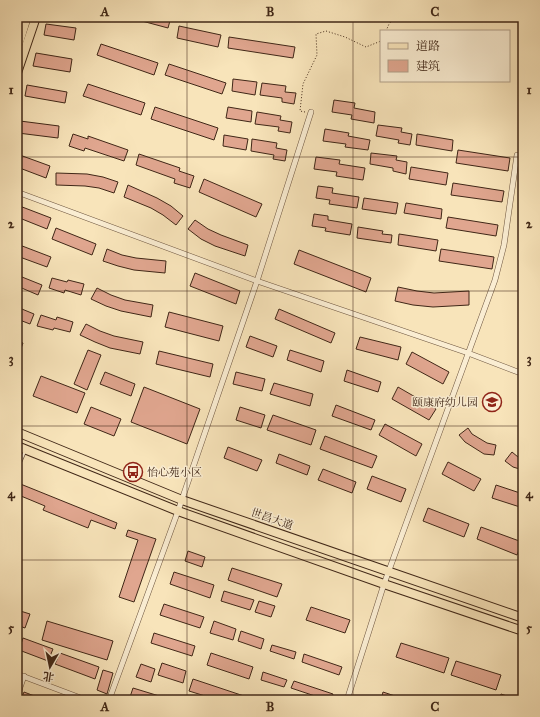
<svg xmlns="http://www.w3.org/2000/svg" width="540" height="717" viewBox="0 0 540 717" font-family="'IM FELL Great Primer','Noto Serif SC',serif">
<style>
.building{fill:#e0a68f;stroke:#402717}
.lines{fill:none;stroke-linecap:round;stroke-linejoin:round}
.service-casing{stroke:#6e5640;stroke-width:4}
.minor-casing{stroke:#6e5640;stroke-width:6}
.primary-casing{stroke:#402717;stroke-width:10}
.path{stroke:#402717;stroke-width:1;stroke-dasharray:1 2;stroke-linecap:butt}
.service{stroke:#faedd2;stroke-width:2.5}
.minor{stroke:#faedd2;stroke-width:5}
.primary{stroke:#f8e4ba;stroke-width:8}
.grid{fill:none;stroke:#402717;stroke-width:1;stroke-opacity:0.55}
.labels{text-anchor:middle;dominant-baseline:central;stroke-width:3;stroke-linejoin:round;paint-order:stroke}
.poi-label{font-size:11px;fill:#402717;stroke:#faedd2;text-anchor:end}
.street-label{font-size:11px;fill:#402717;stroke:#faedd2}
.neatline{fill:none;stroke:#402717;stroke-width:1.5}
.grid-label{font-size:13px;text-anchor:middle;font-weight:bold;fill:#402717}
</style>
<rect width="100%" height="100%" fill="#f8e4ba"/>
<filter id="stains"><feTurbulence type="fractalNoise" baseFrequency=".005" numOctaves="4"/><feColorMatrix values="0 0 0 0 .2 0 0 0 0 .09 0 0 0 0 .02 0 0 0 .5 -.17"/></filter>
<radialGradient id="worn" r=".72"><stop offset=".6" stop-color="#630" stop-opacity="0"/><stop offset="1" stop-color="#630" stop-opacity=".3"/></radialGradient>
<g class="building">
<polygon points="127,17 171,17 168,28"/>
<polygon points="46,24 76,28 74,40 44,35"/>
<polygon points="179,26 221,35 218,47 177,38"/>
<polygon points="229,37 295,47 293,58 228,48"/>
<polygon points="101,44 158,63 154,75 97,55"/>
<polygon points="36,53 72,59 70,72 33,66"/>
<polygon points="169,64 226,83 222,94 165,75"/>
<polygon points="233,79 257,82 255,95 232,91"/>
<polygon points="262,83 286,86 285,92 296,93 294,104 282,102 282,98 260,95"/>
<polygon points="88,84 145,103 141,115 83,96"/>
<polygon points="27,85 67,92 65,103 25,96"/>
<polygon points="334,100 355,103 354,108 375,112 374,123 351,119 352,115 332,112"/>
<polygon points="155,107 218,128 214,140 151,119"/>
<polygon points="228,107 252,111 251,122 226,118"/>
<polygon points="257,112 281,116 280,120 292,122 290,133 278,131 279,127 255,124"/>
<polygon points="20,121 59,126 58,138 18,133"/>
<polygon points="378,125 402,128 401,132 412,134 410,145 398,143 399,140 376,136"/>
<polygon points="325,129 349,133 348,136 370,140 368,150 345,147 346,144 323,141"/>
<polygon points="73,134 88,139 88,136 128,150 124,161 85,148 84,151 69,146"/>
<polygon points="417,134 453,140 452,151 416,145"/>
<polygon points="224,135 248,139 246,150 223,146"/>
<polygon points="252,139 277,143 276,148 287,150 285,161 273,159 274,155 251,151"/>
<polygon points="458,150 510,158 508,171 456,163"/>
<polygon points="371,153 397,156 396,160 407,162 406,174 393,171 393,168 370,164"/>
<polygon points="17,154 50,166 46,178 17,167"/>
<polygon points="139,154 180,168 179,171 194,176 190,188 174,183 175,179 136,165"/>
<polygon points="316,157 340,160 339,164 365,168 363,180 336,176 337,172 314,169"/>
<polygon points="411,167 448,173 446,185 409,179"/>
<polygon points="56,173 87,174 103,177 118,182 114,193 99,188 85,186 56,185"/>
<polygon points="204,179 262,204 256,217 199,192"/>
<polygon points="453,183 504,191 502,202 451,195"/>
<polygon points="128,185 157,198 171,206 183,216 176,225 163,215 151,208 124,197"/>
<polygon points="318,186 333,188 332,193 359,197 357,208 329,204 330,200 316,198"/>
<polygon points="364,198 398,203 396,214 362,209"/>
<polygon points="406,203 442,209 441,219 404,213"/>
<polygon points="17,205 51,218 47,229 17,217"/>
<polygon points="314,214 328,216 328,220 352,224 350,235 325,231 326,228 312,226"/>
<polygon points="448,217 498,225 496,236 446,228"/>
<polygon points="195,220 208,229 221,235 248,245 245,256 215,246 201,239 188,229"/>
<polygon points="358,227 383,231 382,234 392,235 391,243 357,238"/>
<polygon points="56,228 96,244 92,255 52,239"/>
<polygon points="399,234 438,240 436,251 398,245"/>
<polygon points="17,244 51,257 47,267 17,256"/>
<polygon points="107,249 122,255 136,258 166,261 165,273 134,270 118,266 103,261"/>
<polygon points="441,249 494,257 492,269 439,261"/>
<polygon points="299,250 371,278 366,292 294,264"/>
<polygon points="195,273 240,291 236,304 190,286"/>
<polygon points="17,275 42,285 38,295 17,286"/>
<polygon points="52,278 67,282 68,280 84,284 81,295 65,290 64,293 49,288"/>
<polygon points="398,287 417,291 434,293 469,291 469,305 433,307 413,305 395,301"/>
<polygon points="97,288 111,295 125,300 153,305 151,317 121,311 106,306 91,299"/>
<polygon points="17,307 34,314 30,324 17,319"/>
<polygon points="279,309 335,333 331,343 275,319"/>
<polygon points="169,312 223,326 219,341 165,327"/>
<polygon points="41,315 56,320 57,317 73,322 70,332 54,328 53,330 37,326"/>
<polygon points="86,324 100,331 114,336 143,342 140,354 110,348 95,342 80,335"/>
<polygon points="250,336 277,346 273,357 246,347"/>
<polygon points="360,337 401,347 398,360 356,349"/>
<polygon points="17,341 23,343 19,354 17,353"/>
<polygon points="88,350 101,355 87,390 74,384"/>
<polygon points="290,350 324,361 321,372 287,360"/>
<polygon points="159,351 213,364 210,377 156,364"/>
<polygon points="412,352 449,372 443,384 406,364"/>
<polygon points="347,370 381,382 378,392 344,381"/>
<polygon points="105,372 135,384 131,396 100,384"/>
<polygon points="236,372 265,379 262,391 233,384"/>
<polygon points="41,376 85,393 77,413 33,396"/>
<polygon points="274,383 313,394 310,406 270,394"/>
<polygon points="144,387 200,409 187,444 131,422"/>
<polygon points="398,387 436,409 429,420 392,399"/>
<polygon points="336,405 375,420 371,430 332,416"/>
<polygon points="91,407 121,419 114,436 84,424"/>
<polygon points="240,407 265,415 261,428 236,420"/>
<polygon points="273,415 316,430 311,445 267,430"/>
<polygon points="523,421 523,435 519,434"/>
<polygon points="385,424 422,444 416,456 379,435"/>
<polygon points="468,428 472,434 487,443 496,445 494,455 484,454 465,442 459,435"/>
<polygon points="325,436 377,456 372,468 320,449"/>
<polygon points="228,447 262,460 257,471 224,458"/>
<polygon points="512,452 518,457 523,459 523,470 513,467 505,461"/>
<polygon points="279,454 310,466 307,475 276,463"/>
<polygon points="448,462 481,479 474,491 442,474"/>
<polygon points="323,469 356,482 352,493 318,480"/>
<polygon points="372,476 406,489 401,502 367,489"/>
<polygon points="18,483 117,523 115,529 91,520 88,528 43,510 45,506 21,496 20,499 17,497 17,486"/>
<polygon points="496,485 523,494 523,508 492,498"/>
<polygon points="428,508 469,524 464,537 423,521"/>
<polygon points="481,527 522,542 517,555 477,539"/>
<polygon points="128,530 156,539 134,602 119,597 138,540 126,536"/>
<polygon points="188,551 205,557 202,567 185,561"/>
<polygon points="232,568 282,584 277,597 228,580"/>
<polygon points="174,572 214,585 210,598 170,584"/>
<polygon points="224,591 254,600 250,610 221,601"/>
<polygon points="259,601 275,606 271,617 255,612"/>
<polygon points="164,604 204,617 200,628 160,615"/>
<polygon points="311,607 350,620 345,633 306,620"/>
<polygon points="17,610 30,614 25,628 17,625"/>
<polygon points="47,621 113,641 107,660 42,640"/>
<polygon points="214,621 236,629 233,640 210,633"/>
<polygon points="241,631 264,639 261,649 238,641"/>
<polygon points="154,633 195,646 192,656 151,643"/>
<polygon points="23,638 53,649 48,661 19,650"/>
<polygon points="401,643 449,658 444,673 396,657"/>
<polygon points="272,645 296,652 294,659 270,651"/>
<polygon points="60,653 99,667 95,679 55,664"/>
<polygon points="211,653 253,667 249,679 207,665"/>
<polygon points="304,654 342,667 339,675 302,662"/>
<polygon points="456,661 501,675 496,690 451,675"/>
<polygon points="162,663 186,671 183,683 158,675"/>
<polygon points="141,664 155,669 151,682 136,677"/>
<polygon points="103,670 113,673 107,694 97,690"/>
<polygon points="263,672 287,680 284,687 261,680"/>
<polygon points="193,679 244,696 243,700 218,700 189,691"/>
<polygon points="294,681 333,694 331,700 327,700 291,688"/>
<polygon points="133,688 169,699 169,700 129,700"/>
<polygon points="24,692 37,697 36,700 25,700 21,699"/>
<polygon points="383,692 407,700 381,700"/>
<polygon points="501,694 519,700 499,700"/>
</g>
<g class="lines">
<g class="service-casing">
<polyline id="service" points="17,469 25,451"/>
</g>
<g class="minor-casing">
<g id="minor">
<polyline points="17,192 257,281 468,353 523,374"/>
<polyline points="17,674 86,700"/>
<polyline points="17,696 24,676"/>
<polyline points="109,700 178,511 257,281 311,112"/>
<polyline points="347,700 384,584 495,280 504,245 517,155"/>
</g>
</g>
<g class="primary-casing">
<g id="primary">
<polyline points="17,49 27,17"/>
<polyline points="17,73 36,17"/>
<polyline points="17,432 182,500 523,618"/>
<polyline points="17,446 178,511 384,584 523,631"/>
</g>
</g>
<g class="path">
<polyline points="386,31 389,24 395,17"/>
<polyline points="305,112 300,111 303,84 317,55 316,34 326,31 345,37 366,47 381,41"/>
</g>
<use href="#service" class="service"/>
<use href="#minor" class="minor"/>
<use href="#primary" class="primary"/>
</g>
<path class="grid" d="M 187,17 L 187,700M 353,17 L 353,700M 17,157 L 523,157M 17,291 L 523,291M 17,426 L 523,426M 17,560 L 523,560"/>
<defs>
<g id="school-ring" transform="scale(1)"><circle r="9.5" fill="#faedd2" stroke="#8f2418" stroke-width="1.5"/><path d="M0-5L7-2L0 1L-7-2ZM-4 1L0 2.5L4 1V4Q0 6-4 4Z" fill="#8f2418"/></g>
<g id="bus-ring" transform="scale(1)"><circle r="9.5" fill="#faedd2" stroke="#8f2418" stroke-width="1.5"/><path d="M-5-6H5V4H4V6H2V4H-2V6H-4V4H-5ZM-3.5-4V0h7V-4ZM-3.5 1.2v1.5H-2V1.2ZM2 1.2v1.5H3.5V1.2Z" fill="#8f2418"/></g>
</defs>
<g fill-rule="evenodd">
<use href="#school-ring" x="492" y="402"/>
<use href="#bus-ring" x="133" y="472"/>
</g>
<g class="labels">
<g class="poi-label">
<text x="478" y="402">颐康府幼儿园</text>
<text x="147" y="472" text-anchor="start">怡心苑小区</text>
</g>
<g class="street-label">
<text transform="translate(272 519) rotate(19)">世昌大道</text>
</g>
</g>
<rect width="540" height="717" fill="none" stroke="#f8e4ba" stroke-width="44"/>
<rect x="380" y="30" width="130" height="52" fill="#faedd2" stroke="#b09e87"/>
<rect x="388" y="43" width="20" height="6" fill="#f8e4ba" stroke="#b09e87"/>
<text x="416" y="50" font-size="12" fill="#402717">道路</text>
<rect x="388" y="60" width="20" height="12" fill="#e0a68f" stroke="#b09e87"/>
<text x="416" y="70" font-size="12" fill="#402717">建筑</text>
<g transform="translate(50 667) rotate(189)" stroke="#faedd2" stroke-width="3" paint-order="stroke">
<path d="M0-3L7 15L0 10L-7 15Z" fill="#402717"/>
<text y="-6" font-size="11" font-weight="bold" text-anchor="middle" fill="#402717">北</text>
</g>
<rect x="22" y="22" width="496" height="673" class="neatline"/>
<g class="grid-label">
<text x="105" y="16">A</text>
<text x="270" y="16">B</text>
<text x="435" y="16">C</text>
<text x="11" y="94">1</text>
<text x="529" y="94">1</text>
<text x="11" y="228">2</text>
<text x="529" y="228">2</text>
<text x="11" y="363">3</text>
<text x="529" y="363">3</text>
<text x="11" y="498">4</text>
<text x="529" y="498">4</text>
<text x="11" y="632">5</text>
<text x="529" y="632">5</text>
<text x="105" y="711">A</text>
<text x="270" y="711">B</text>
<text x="435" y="711">C</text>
</g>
<rect width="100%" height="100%" filter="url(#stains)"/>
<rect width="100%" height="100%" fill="url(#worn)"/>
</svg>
